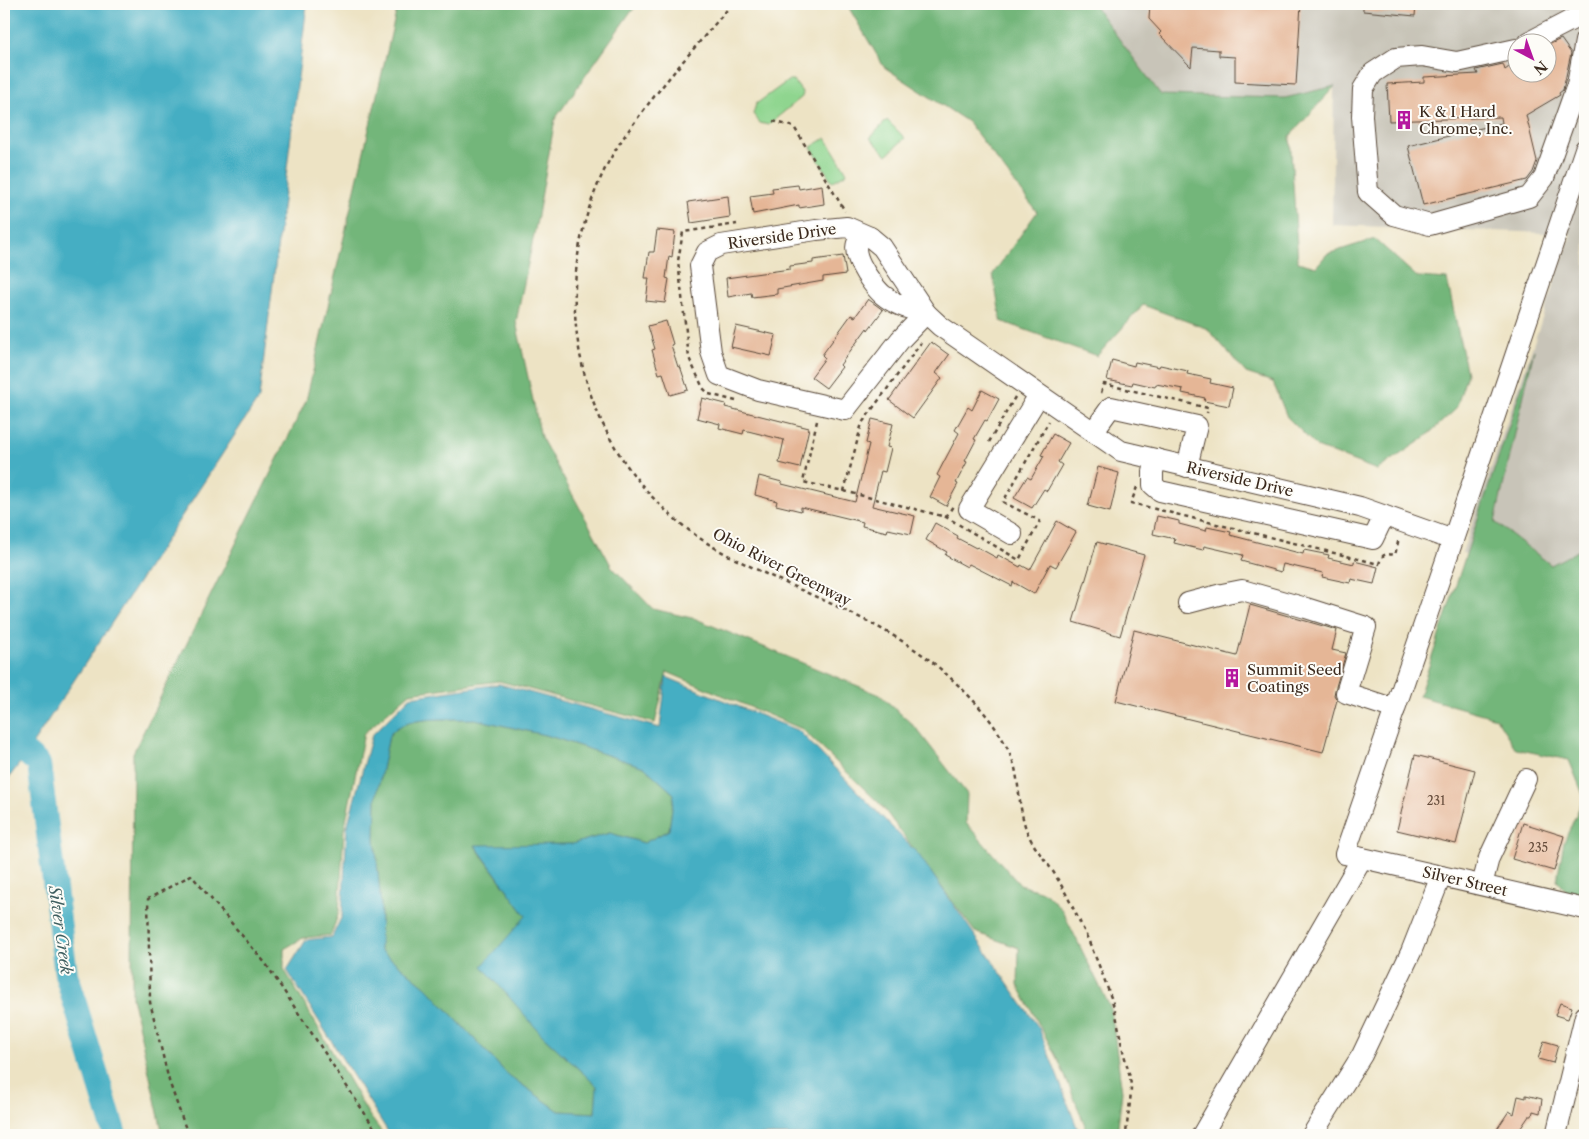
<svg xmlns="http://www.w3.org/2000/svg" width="1589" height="1139" viewBox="0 0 1589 1139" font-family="'Libre Caslon Text',serif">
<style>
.industrial{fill:#c8c4b8;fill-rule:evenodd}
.green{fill:#8fd58f;stroke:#658056}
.forest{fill:#73b67a;stroke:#57704c}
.water{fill:#44aec3;stroke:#406c70;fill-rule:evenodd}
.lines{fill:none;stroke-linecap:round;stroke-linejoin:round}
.river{stroke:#44aec3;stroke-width:24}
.building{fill:#e5b696}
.minor-casing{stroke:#564637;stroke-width:22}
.path{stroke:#564637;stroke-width:2.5;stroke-dasharray:4 4;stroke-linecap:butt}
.minor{stroke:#fff;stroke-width:20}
.labels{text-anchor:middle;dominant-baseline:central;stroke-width:4;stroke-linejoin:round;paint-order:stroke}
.number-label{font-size:12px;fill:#664d3c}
.poi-label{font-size:15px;fill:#3b2a1e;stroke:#fdfcf7;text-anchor:start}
.street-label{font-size:15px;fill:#3b2a1e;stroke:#fdfcf7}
.water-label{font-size:16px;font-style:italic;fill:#3f5f60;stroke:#fdfcf7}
</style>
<rect width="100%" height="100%" fill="#fdfcf7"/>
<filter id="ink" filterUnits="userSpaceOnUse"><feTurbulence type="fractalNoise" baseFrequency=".02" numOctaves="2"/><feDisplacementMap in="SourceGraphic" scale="10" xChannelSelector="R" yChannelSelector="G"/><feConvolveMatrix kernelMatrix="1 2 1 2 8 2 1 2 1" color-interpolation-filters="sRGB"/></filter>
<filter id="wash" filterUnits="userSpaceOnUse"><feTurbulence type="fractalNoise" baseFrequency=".0096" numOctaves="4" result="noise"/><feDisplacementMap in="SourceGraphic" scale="20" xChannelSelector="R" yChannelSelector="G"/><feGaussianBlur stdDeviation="1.12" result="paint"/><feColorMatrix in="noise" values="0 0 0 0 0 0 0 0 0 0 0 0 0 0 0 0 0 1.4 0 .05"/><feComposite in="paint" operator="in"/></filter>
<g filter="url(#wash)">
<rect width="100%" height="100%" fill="#ede3c4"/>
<path class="industrial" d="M 1093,4 L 1585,4 L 1585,577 L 1462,553 L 1571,234 L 1332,225 L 1334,86 L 1285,98 L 1161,95 ZM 1516,42 L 1546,42 L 1546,72 L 1516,72 Z"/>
<g class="green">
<polygon points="789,80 793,80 803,93 802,97 768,125 760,123 753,114 756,104"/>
<polygon points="887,120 905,138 887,155 870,138"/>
<polygon points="826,138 847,173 832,182 811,147"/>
</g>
<g class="forest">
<polygon points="398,4 639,4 629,14 555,119 538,215 516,322 541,437 612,567 653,609 696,619 880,695 916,728 967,794 966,823 1020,885 1046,893 1062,910 1111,1009 1122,1092 1117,1135 1089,1135 1060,1064 1018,985 1019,948 975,932 881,805 802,729 667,672 655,723 499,681 410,693 364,733 344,830 339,912 331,935 303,938 284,949 284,969 369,1115 384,1135 163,1135 132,997 133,753 306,401"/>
<polygon points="865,4 1093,4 1161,95 1285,98 1335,86 1290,136 1298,262 1316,267 1327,254 1375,239 1417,277 1447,279 1467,374 1456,409 1423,439 1377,470 1317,447 1287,417 1273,382 1246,373 1208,329 1143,305 1097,356 1001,321 993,274 1037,212 968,122 884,67 849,8"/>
<polygon points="1534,350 1495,522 1551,565 1585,547 1585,897 1569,894 1557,880 1564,842 1584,797 1569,760 1516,749 1496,718 1419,696"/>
<path d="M 475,719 L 549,736 L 644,767 L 674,794 L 669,830 L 644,843 L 610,833 L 572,844 L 475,846 L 526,916 L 542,1035 L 597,1086 L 595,1113 L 559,1111 L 507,1074 L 426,987 L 380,950 L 381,906 L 375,838 L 376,798 L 389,736 C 402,714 452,720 475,719 Z"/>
</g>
<g class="water">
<polygon points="4,4 307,4 259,398 20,763 4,784"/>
<path d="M 666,677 L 799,731 L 919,855 L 1039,1028 L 1078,1130 L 1076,1135 L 390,1135 L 287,970 L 306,940 L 332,937 L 342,916 L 347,827 L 372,735 L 410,697 L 499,684 L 660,728 ZM 475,719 L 549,736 L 644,767 L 674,794 L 669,830 L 644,843 L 610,833 L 572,844 L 475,845 L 526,916 L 482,966 L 542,1035 L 597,1086 L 595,1113 L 559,1111 L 507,1074 L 426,987 L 380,950 L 381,906 L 375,838 L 376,798 L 389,736 C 402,714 452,720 475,719 Z"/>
</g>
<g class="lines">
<polyline class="river" points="4,734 39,764 66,974 115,1135"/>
</g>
<g id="blocks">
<g class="building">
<polygon points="1150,4 1301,4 1296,85 1235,82 1235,57 1219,56 1219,50 1193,48 1191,67 1159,34 1161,32 1149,19"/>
<polygon points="1363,4 1416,4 1415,16 1363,11"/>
<polygon points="1561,39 1571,53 1563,90 1559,93 1560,95 1526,115 1537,161 1533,172 1527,180 1423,205 1408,146 1502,123 1501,117 1389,121 1387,84 1424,82 1424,77 1478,74 1476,70 1503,64 1505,70 1516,62 1516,72 1546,72 1546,46"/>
<polygon points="798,185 799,189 822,185 824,204 799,208 799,205 753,214 750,196 773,193 772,188"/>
<polygon points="728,196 730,217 691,223 688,202"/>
<polygon points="657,230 675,232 672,257 669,256 666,278 669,279 665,303 646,301 649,278 645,278 649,252 654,252"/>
<polygon points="843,256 846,274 823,277 823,281 777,289 777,294 752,297 751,293 728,297 726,278 790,269 790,266 813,263 813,260"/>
<polygon points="868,299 883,310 868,330 867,328 840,365 842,367 826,388 811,377 825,358 822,355 851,315 855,317"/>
<polygon points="666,321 673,344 671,345 678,367 680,366 688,390 670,395 663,373 659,374 652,350 655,349 648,326"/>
<polygon points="736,326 776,335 771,356 731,347"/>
<polygon points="931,342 949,355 936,373 942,378 913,418 889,400"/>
<polygon points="1112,360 1134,366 1135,362 1159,367 1160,365 1188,371 1187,374 1211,379 1210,383 1233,388 1229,406 1204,401 1205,398 1182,393 1183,389 1156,384 1155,387 1133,382 1132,385 1107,380"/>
<polygon points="982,390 999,399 987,421 985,420 974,439 976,440 965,461 967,462 956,483 958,484 946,506 930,497 940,477 937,475 959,433 955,430 968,407 972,410"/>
<polygon points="702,398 726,404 725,407 809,428 800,468 779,463 784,440 744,430 743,434 719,428 720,424 697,418"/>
<polygon points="872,419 893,424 887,447 891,448 885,472 881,471 872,506 915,516 911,534 888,529 887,532 862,526 863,522 801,507 801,511 776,505 777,501 755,495 759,476 782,482 782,484 855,502 869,444 866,443"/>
<polygon points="1053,434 1069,443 1058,462 1062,465 1047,491 1044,489 1032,508 1014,498 1027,477 1031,479 1044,456 1041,455"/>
<polygon points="1098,467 1119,473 1110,512 1088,506"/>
<polygon points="1157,516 1179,521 1179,524 1206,531 1207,527 1231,532 1230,535 1303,554 1304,550 1329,555 1328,558 1354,564 1354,561 1378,567 1374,584 1351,579 1350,583 1322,577 1323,573 1283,564 1281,572 1241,561 1243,555 1204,546 1203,550 1174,543 1175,539 1153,534"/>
<polygon points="1057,521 1076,532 1056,567 1050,564 1034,594 1013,582 1012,586 969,564 967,567 945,555 947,552 926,540 935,523 958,536 957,538 976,548 977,547 997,558 998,555 1020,567 1021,565 1030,570"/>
<polygon points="1097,542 1144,555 1120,636 1073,622"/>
<polygon points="1250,605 1337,630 1332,650 1346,653 1335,690 1334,695 1337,700 1323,752 1116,701 1134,630 1237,656"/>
<polygon points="1415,755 1475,770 1456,844 1397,830"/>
<polygon points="1523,823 1564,836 1554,871 1512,859"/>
<polygon points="1560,1003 1572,1007 1568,1019 1555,1015"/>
<polygon points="1544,1041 1558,1045 1553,1063 1538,1059"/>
<polygon points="1526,1095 1542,1099 1540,1113 1533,1111 1532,1116 1529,1116 1516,1135 1493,1135 1509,1111 1514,1114 1518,1096 1526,1098"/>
</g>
</g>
</g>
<g filter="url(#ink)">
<use href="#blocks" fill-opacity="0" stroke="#564637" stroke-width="1"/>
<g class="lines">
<g class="minor-casing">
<g id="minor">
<polyline points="1529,42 1585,13"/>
<polyline points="1516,49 1457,62 1422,56 1396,58 1373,73 1363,89 1362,116 1368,192 1394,215 1430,225 1529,197 1544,178 1577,85 1585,41"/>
<polyline points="1585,149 1453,540 1345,854 1585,909"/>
<path d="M 865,237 L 870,237 L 882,247 L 926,313 C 910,310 895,305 883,295 C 872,286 841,243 865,237 Z"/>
<polyline points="870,237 847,227 816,230 721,245 707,252 700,266 711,352 719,375 758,390 845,410 900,340 926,313 940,326 1121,451 1360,507 1453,540"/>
<polyline points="1093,432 1111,407 1197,426 1187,467"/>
<polyline points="1156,459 1153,472 1153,485 1160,491 1373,539 1384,516"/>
<polyline points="1012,534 969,509 1039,395"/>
<polyline points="1188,603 1222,594 1242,590 1306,608 1366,627 1346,693 1395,709"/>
<polyline points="1482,885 1489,858 1526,779"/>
<polyline points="1202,1135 1362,858"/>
<polyline points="1312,1135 1362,1055 1411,952 1441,876"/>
<polyline points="1556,1135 1585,1016"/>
</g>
</g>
<g class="path">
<path d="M 732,4 C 703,38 673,72 646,107 C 630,128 614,149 603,173 C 542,303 582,457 701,539 C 720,552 743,563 764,573 C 825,602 893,627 944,672 C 973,698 1004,730 1015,768 C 1020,790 1019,817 1030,838 C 1036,850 1046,861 1054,873 C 1060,883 1066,893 1071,904 C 1085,931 1100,966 1110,995 C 1117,1013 1119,1033 1123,1051 C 1126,1062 1130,1074 1131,1086 C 1131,1102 1127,1119 1126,1135"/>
<polyline points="773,121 794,127 845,211"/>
<polyline points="1101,393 1104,384 1208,408 1207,413"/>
<polyline points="736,401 709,394 703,388 689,358 678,261 683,232 737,224"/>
<polyline points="817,421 803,482 844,491 862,423 921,343"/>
<polyline points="989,442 1015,397"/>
<path d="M 1137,487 L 1131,503 L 1379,564 C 1382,554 1385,553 1395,555 L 1399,538"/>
<polyline points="844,491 946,517 1019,560 1040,521 1003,502 1049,421"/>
<polyline points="946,517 953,506"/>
<polyline points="188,1135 169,1081 150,1002 148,899 191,875 266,964 379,1135"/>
</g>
<use href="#minor" class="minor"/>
</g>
</g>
<defs>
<g id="building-bare" transform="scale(1.5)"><path d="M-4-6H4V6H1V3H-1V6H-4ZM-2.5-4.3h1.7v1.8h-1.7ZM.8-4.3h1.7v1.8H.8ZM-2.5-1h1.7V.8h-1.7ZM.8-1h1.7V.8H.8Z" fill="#b5179e" stroke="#fdfcf7" stroke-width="2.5" paint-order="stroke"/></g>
</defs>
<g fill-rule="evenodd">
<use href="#building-bare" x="1404" y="120"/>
<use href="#building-bare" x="1232" y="678"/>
</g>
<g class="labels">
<g class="number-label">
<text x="1436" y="800">231</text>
<text x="1538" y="847">235</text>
</g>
<g class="poi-label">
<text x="1419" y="111">K &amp; I Hard<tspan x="1419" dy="17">Chrome, Inc.</tspan></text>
<text x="1247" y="669">Summit Seed<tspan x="1247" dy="17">Coatings</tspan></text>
</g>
<g class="street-label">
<text transform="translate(782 236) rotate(-8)">Riverside Drive</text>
<text transform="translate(1240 479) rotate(13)">Riverside Drive</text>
<text transform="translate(782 567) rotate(27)">Ohio River Greenway</text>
<text transform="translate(1465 881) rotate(13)">Silver Street</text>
</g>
<g class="water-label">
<text transform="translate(61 930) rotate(82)">Silver Creek</text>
</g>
</g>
<rect width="1589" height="1139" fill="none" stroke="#fdfcf7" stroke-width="20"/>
<g transform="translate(1532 58) rotate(139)"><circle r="24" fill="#fdfcf7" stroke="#afa8a0"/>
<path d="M0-4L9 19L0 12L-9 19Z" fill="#b5179e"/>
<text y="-8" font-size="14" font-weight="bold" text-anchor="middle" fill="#3b2a1e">N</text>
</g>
</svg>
